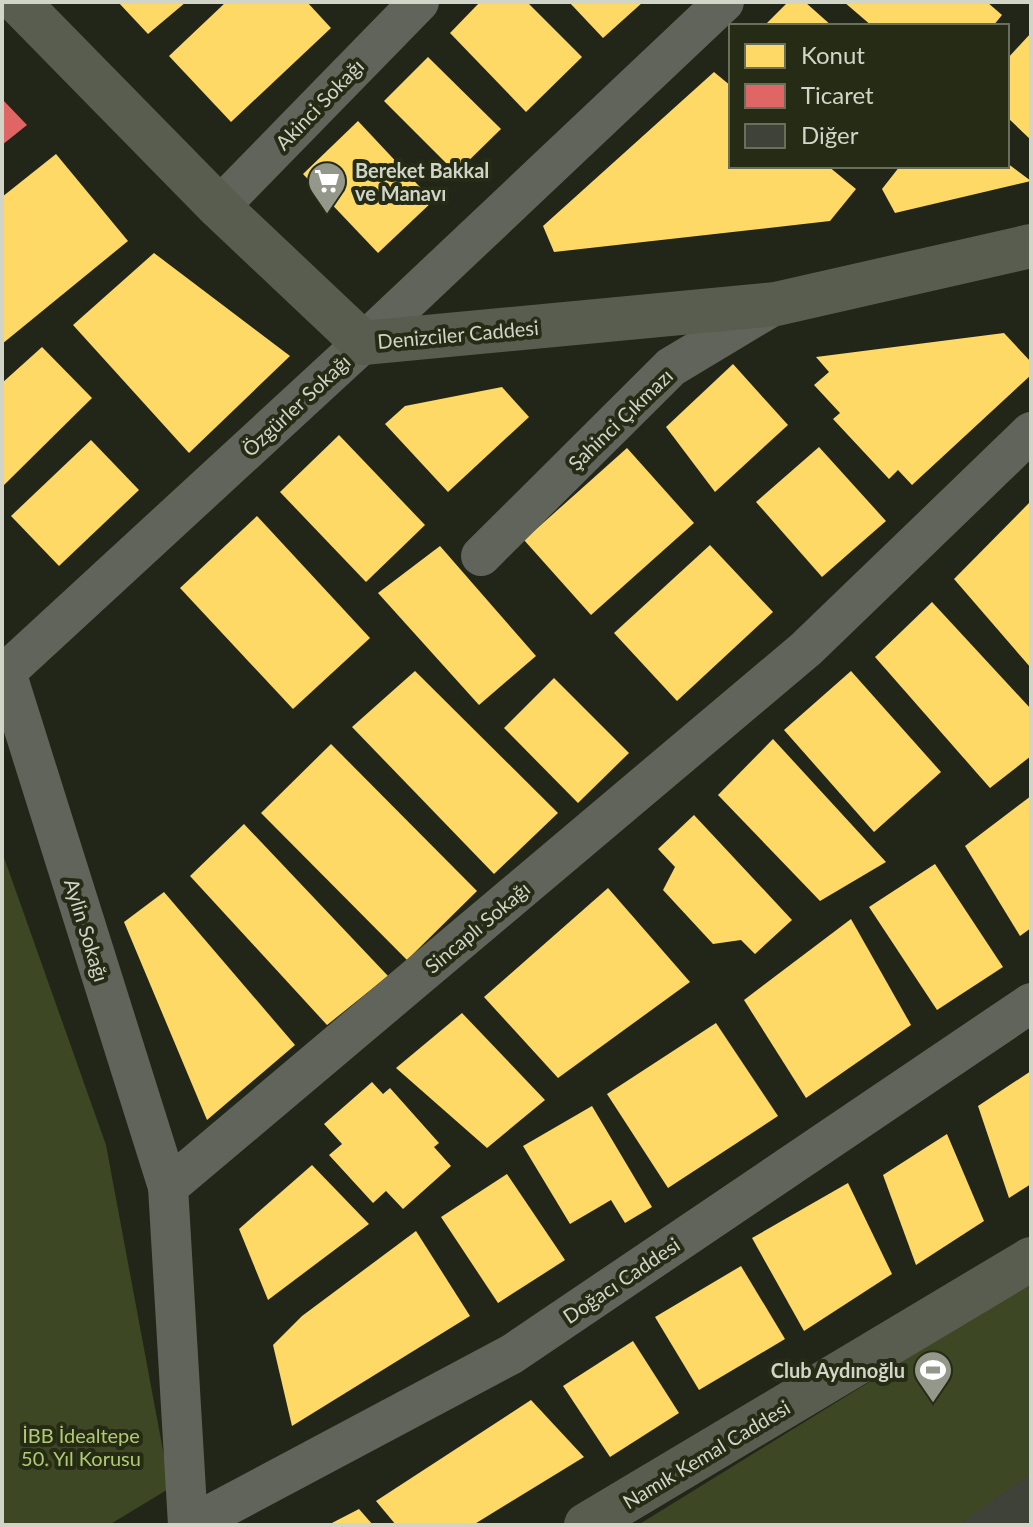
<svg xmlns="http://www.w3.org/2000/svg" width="1033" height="1527" viewBox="0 0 1033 1527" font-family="Lato,sans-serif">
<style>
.green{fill:#3d4723}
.homes{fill:#ffd966}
.shops{fill:#e06666}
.building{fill:#3f4238}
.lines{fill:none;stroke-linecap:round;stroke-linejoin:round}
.street{stroke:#61645a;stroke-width:40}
.secondary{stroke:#595d50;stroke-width:44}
.labels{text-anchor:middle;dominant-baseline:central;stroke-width:8;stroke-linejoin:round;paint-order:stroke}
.street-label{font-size:20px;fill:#d1d5c7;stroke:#252b14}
.poi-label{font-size:20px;font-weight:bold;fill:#d1d5c7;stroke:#252b14;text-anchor:start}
.park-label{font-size:20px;fill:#b0cb6f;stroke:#252b14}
</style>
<rect width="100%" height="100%" fill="#222619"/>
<g class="green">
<polygon points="2,852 106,1145 170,1488 109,1525 2,1525"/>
<polygon points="1031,1282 1031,1525 638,1525"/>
</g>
<g class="homes">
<polygon points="118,2 186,2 148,34"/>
<polygon points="226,2 307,2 331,28 231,122 169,56"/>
<polygon points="480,2 527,2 582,57 526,112 450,33"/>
<polygon points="569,2 643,2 603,38"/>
<polygon points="788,2 805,2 832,26 764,26"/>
<polygon points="844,2 987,2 1002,15 993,26 872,26"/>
<polygon points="1031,33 1031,140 1007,117 1007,59"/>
<polygon points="428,57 501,129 456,173 384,101"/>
<polygon points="714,72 731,86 731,166 828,166 856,189 830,221 554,252 543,226"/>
<polygon points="358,121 433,201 378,253 303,174"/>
<polygon points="56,154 128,241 2,344 2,197"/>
<polygon points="1007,163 1031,181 895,213 882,189 900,166 1007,166"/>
<polygon points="154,253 290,356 189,453 73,325"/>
<polygon points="1004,333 1031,362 1031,375 912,485 898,470 889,479 833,419 840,413 814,385 829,372 816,357"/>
<polygon points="42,347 92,398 4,485 2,383"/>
<polygon points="733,364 788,425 715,492 666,427"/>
<polygon points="502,387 529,417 448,492 385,424 405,406"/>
<polygon points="339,435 425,525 366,582 280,492"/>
<polygon points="91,440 139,490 59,566 11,516"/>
<polygon points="819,447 886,521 822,577 756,502"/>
<polygon points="627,448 694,523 591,615 524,540"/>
<polygon points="1031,501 1031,668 954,579"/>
<polygon points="257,516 370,638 293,709 180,588"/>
<polygon points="710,545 773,612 677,701 614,633"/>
<polygon points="440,546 536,656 479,705 378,593"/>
<polygon points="932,602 1031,709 1031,756 990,788 875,657"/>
<polygon points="415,671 558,813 494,874 352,727"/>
<polygon points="851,671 941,772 874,832 784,730"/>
<polygon points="554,678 629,753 578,803 504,728"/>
<polygon points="773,739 886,862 820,901 718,795"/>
<polygon points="331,744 477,891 407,960 261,813"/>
<polygon points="1031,796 1031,928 1020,936 965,846"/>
<polygon points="694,815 792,920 755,954 741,940 713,944 663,890 675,867 658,849"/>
<polygon points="244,824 388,976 327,1025 190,876"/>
<polygon points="935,864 1003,967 937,1010 869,907"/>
<polygon points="608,888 690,982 558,1078 484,997"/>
<polygon points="164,892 295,1045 207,1120 124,922"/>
<polygon points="851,919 911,1025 806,1098 744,1000"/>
<polygon points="462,1013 545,1100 487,1148 396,1068"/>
<polygon points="716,1023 778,1116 668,1188 607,1094"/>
<polygon points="1031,1071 1031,1184 1009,1198 978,1106"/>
<polygon points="372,1082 383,1094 390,1088 439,1143 434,1147 451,1166 403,1209 386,1191 373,1203 329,1155 342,1144 324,1124"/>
<polygon points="592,1106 652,1207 625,1223 611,1200 570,1224 523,1146"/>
<polygon points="947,1134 984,1221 916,1265 883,1175"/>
<polygon points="312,1165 369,1224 268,1300 239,1229"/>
<polygon points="507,1174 565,1260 498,1303 441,1217"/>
<polygon points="848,1183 892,1274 804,1331 752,1238"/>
<polygon points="416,1231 470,1316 292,1426 273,1345 302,1316"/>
<polygon points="741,1266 785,1339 699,1390 655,1317"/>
<polygon points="633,1341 679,1413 610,1457 563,1386"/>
<polygon points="531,1400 584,1457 473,1525 396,1525 376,1501"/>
<polygon points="359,1509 373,1525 328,1525"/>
</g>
<polygon class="shops" points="2,99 27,125 2,145"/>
<polygon class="building" points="1031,1473 1031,1525 958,1525"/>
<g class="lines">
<g class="street">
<polyline points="219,207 419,2"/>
<polyline points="481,556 671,367 776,304"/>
<polyline points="168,1187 6,672 363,343 724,2"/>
<polyline points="188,1525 168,1187 806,649 1031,432"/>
<polyline points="191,1525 512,1354 1031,1003"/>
</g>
<g class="secondary">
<polyline points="18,2 219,207 363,343 776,304 1031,246"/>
<polyline points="586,1525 1031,1259"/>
</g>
</g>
<defs>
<g id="supermarket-pin" transform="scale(2)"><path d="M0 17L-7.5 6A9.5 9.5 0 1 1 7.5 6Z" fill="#94988a" stroke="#252b14"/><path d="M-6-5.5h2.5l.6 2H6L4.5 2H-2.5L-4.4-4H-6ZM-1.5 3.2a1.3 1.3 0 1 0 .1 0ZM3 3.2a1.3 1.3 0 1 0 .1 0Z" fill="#fff"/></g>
<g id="stadium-pin" transform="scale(2)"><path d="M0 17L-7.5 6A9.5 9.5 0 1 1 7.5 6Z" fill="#94988a" stroke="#252b14"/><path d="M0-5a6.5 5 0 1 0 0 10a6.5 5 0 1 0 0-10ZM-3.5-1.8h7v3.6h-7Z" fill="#fff"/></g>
</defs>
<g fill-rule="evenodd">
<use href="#supermarket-pin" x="327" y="181"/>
<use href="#stadium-pin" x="933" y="1370"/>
</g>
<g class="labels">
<g class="street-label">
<text transform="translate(319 104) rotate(-46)">Akinci Sokağı</text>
<text transform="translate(458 334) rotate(-5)">Denizciler Caddesi</text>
<text transform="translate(296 405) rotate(-43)">Özgürler Sokağı</text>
<text transform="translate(620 419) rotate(-44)">Şahinci Çıkmazı</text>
<text transform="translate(477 927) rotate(-40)">Sincaplı Sokağı</text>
<text transform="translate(87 930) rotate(73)">Aylin Sokağı</text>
<text transform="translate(621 1280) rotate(-34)">Doğacı Caddesi</text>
<text transform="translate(706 1454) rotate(-31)">Namık Kemal Caddesi</text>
</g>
<g class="poi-label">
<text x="355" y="170">Bereket Bakkal<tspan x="355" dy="23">ve Manavı</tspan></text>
<text x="905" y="1370" text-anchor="end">Club Aydınoğlu</text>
</g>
<g class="park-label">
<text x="81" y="1435">İBB İdealtepe<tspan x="81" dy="23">50. Yıl Korusu</tspan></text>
</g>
</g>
<rect width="1033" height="1527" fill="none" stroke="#d1d5c7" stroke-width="8"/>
<rect x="729" y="24" width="280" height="144" fill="#252b14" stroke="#6a6f5c" stroke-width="2"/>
<rect x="745" y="44" width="40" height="24" fill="#ffd966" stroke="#6a6f5c" stroke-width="2"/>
<text x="801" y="64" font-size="24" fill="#d1d5c7">Konut</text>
<rect x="745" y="84" width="40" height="24" fill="#e06666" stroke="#6a6f5c" stroke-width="2"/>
<text x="801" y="104" font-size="24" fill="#d1d5c7">Ticaret</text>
<rect x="745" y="124" width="40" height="24" fill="#3f4238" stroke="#6a6f5c" stroke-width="2"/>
<text x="801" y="144" font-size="24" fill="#d1d5c7">Diğer</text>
</svg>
